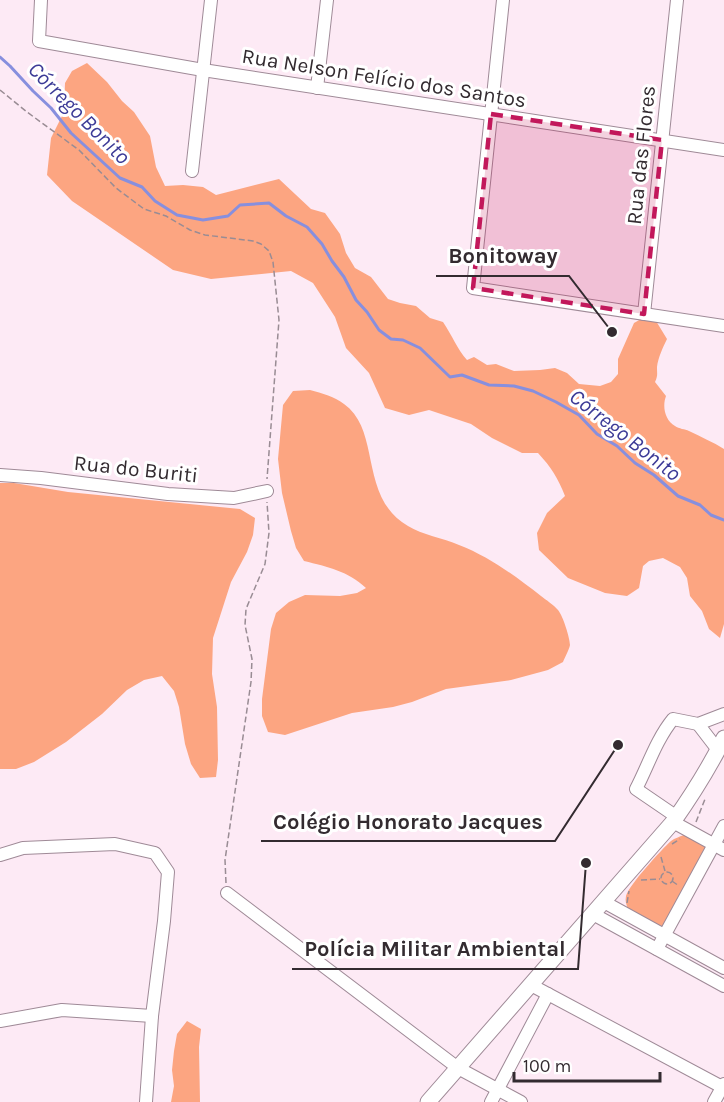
<svg xmlns="http://www.w3.org/2000/svg" width="724" height="1102" viewBox="0 0 724 1102" font-family="Karla,sans-serif">
<style>
.green{fill:#fca581}
.lines{fill:none;stroke-linecap:round;stroke-linejoin:round}
.stream{stroke:#878fde;stroke-width:3}
.minor-casing{stroke:#9f8a97;stroke-width:14}
.major-casing{stroke:#9f8a97;stroke-width:17}
.path{stroke:#998c94;stroke-width:1.5;stroke-dasharray:6 3;stroke-linecap:butt}
.minor{stroke:#fff;stroke-width:12}
.major{stroke:#fff;stroke-width:15}
.marked{fill:#c2185b;fill-opacity:0.2;stroke:#c2185b;stroke-width:4.5;stroke-dasharray:12 8;stroke-linejoin:round}
.labels{text-anchor:middle;dominant-baseline:central;stroke-width:6;stroke-linejoin:round;paint-order:stroke}
.street-label{font-size:21px;fill:#332b30;stroke:#fff}
.water-label{font-size:22px;font-style:italic;fill:#3d3b97;stroke:#fff}
.leader{fill:none;stroke:#332b30;stroke-width:2}
.callout-dot{fill:#332b30;stroke:#fff;stroke-width:2}
.callout-label{font-size:22px;text-anchor:middle;font-weight:bold;fill:#332b30;stroke:#fff;stroke-width:6;stroke-linejoin:round;paint-order:stroke}
</style>
<rect width="100%" height="100%" fill="#fdeaf5"/>
<g class="green">
<path d="M 87,63 L 107,82 L 122,101 L 134,112 L 150,136 L 156,167 L 165,186 L 183,185 L 203,187 L 216,195 L 279,179 L 311,209 L 325,213 L 340,234 L 346,253 L 355,268 L 371,277 L 388,299 L 400,303 L 416,306 L 430,318 L 443,322 C 452,335 457,349 467,360 L 474,357 L 487,365 L 496,364 L 514,371 L 540,370 L 555,368 L 567,373 L 579,384 L 600,386 L 611,382 L 618,374 L 618,359 L 634,323 L 641,319 L 656,321 L 667,339 C 663,347 658,358 657,367 C 657,374 658,376 655,382 L 666,396 C 662,407 665,420 675,426 C 679,429 685,429 689,431 C 701,437 713,442 724,449 L 724,624 L 720,638 L 709,629 L 702,611 L 690,596 L 687,578 L 680,567 L 663,558 L 649,561 L 643,566 L 639,588 L 627,596 L 605,593 L 568,578 L 539,550 L 537,533 L 547,513 L 565,496 C 558,478 551,467 538,453 L 522,453 L 492,438 L 471,424 L 429,410 L 409,415 L 385,408 L 369,373 L 346,348 L 335,317 L 313,283 L 291,271 L 211,279 L 173,270 L 72,201 L 47,175 L 51,138 L 64,112 L 65,83 L 72,71 Z"/>
<path d="M 310,390 C 322,393 335,397 344,404 C 382,431 358,497 408,526 C 422,535 443,538 459,545 C 490,557 515,576 541,596 C 546,600 554,605 558,610 C 563,616 570,638 570,645 C 569,650 565,657 563,662 L 548,670 L 511,680 L 446,689 L 412,702 L 393,707 L 352,713 L 285,735 L 268,732 L 262,716 L 262,699 L 271,629 L 276,613 L 289,602 L 305,595 L 340,596 L 357,593 L 366,588 C 348,571 328,567 304,561 L 296,548 L 291,531 L 282,493 L 278,459 L 283,405 L 293,391 Z"/>
<polygon points="0,483 14,483 68,492 240,509 255,518 253,535 247,552 231,582 213,638 212,674 217,707 218,760 216,777 200,778 191,764 185,744 179,707 174,691 162,676 144,680 127,690 102,714 66,742 34,762 16,769 0,769"/>
<path d="M 684,835 L 708,848 L 663,929 L 628,909 C 626,904 625,901 626,896 C 629,885 662,849 671,841 C 675,838 679,837 684,835 Z"/>
<polygon points="187,1021 201,1029 199,1047 200,1102 171,1102 174,1086 172,1070 174,1051 177,1034"/>
</g>
<g class="lines">
<polyline class="stream" points="0,57 10,66 33,91 51,108 71,133 120,178 142,187 155,201 177,215 203,220 228,216 240,205 269,203 286,216 307,227 322,244 332,261 344,277 356,300 367,312 379,330 391,339 403,340 420,348 450,377 462,375 489,385 514,386 533,391 556,402 579,415 597,434 617,446 635,463 654,475 678,496 700,505 711,515 724,520"/>
<g class="minor-casing">
<g id="minor">
<polyline points="41,0 39,41 203,70 724,150"/>
<polyline points="503,0 473,288 724,326"/>
<polyline points="317,88 327,0"/>
<polyline points="192,171 211,0"/>
<polyline points="644,314 677,0"/>
<polyline points="0,475 41,478 168,494 234,498 267,491"/>
<polyline points="698,724 718,750"/>
<path d="M 677,817 L 636,789 C 648,766 656,740 673,719 L 698,724 L 724,714"/>
<polyline points="673,822 724,850"/>
<polyline points="0,855 23,848 115,844 155,853 168,872 164,921 152,1016 146,1102"/>
<polyline points="227,893 458,1068 521,1102"/>
<polyline points="604,902 724,968"/>
<polyline points="593,914 724,986"/>
<polyline points="657,949 724,826"/>
<polyline points="531,985 724,1088"/>
<polyline points="0,1021 62,1010 152,1016"/>
<polyline points="491,1102 548,994"/>
<polyline points="714,1102 724,1084"/>
</g>
</g>
<g class="major-casing">
<path id="major" d="M 428,1102 L 673,822 C 692,795 709,768 724,738"/>
</g>
<g class="path">
<polyline points="0,90 27,112 79,150 116,188 144,209 166,216 190,230 205,235 253,241 261,244 269,251 273,262 279,320 267,479"/>
<polyline points="696,822 705,799"/>
<polyline points="672,844 680,839"/>
<polyline points="661,857 665,871"/>
<circle cx="667" cy="878" r="6"/>
<polyline points="641,880 660,879"/>
<polyline points="672,881 679,886"/>
<polyline points="226,883 225,860 251,682 252,659 245,625 246,609 265,564 269,533 267,502"/>
<polyline points="627,903 629,891"/>
</g>
<use href="#minor" class="minor"/>
<use href="#major" class="major"/>
</g>
<path class="marked" d="M 491,114 L 662,140 L 644,314 L 473,288 Z"/>
<g class="labels">
<g class="street-label">
<text transform="translate(384 78) rotate(9)">Rua Nelson Felício dos Santos</text>
<text transform="translate(641 155) rotate(-84)">Rua das Flores</text>
<text transform="translate(136 469) rotate(6)">Rua do Buriti</text>
</g>
<g class="water-label">
<text transform="translate(79 113) rotate(45)">Córrego Bonito</text>
<text transform="translate(625 435) rotate(38)">Córrego Bonito</text>
</g>
</g>
<path class="leader" d="M612 332L569 276H436M618 745L555 841H261M586 863L578 969H292"/>
<g class="callout-dot">
<circle cx="612" cy="332" r="6"/>
<circle cx="618" cy="745" r="6"/>
<circle cx="586" cy="863" r="6"/>
</g>
<g class="callout-label">
<text x="503" y="263">Bonitoway</text>
<text x="408" y="829">Colégio Honorato Jacques</text>
<text x="435" y="956">Polícia Militar Ambiental</text>
</g>
<path d="M514 1072v9h146v-9" fill="none" stroke="#332b30" stroke-width="3"/>
<text x="523" y="1072" font-size="18" fill="#332b30" stroke="#ffffff" stroke-width="4.5" paint-order="stroke">100 m</text>
</svg>
